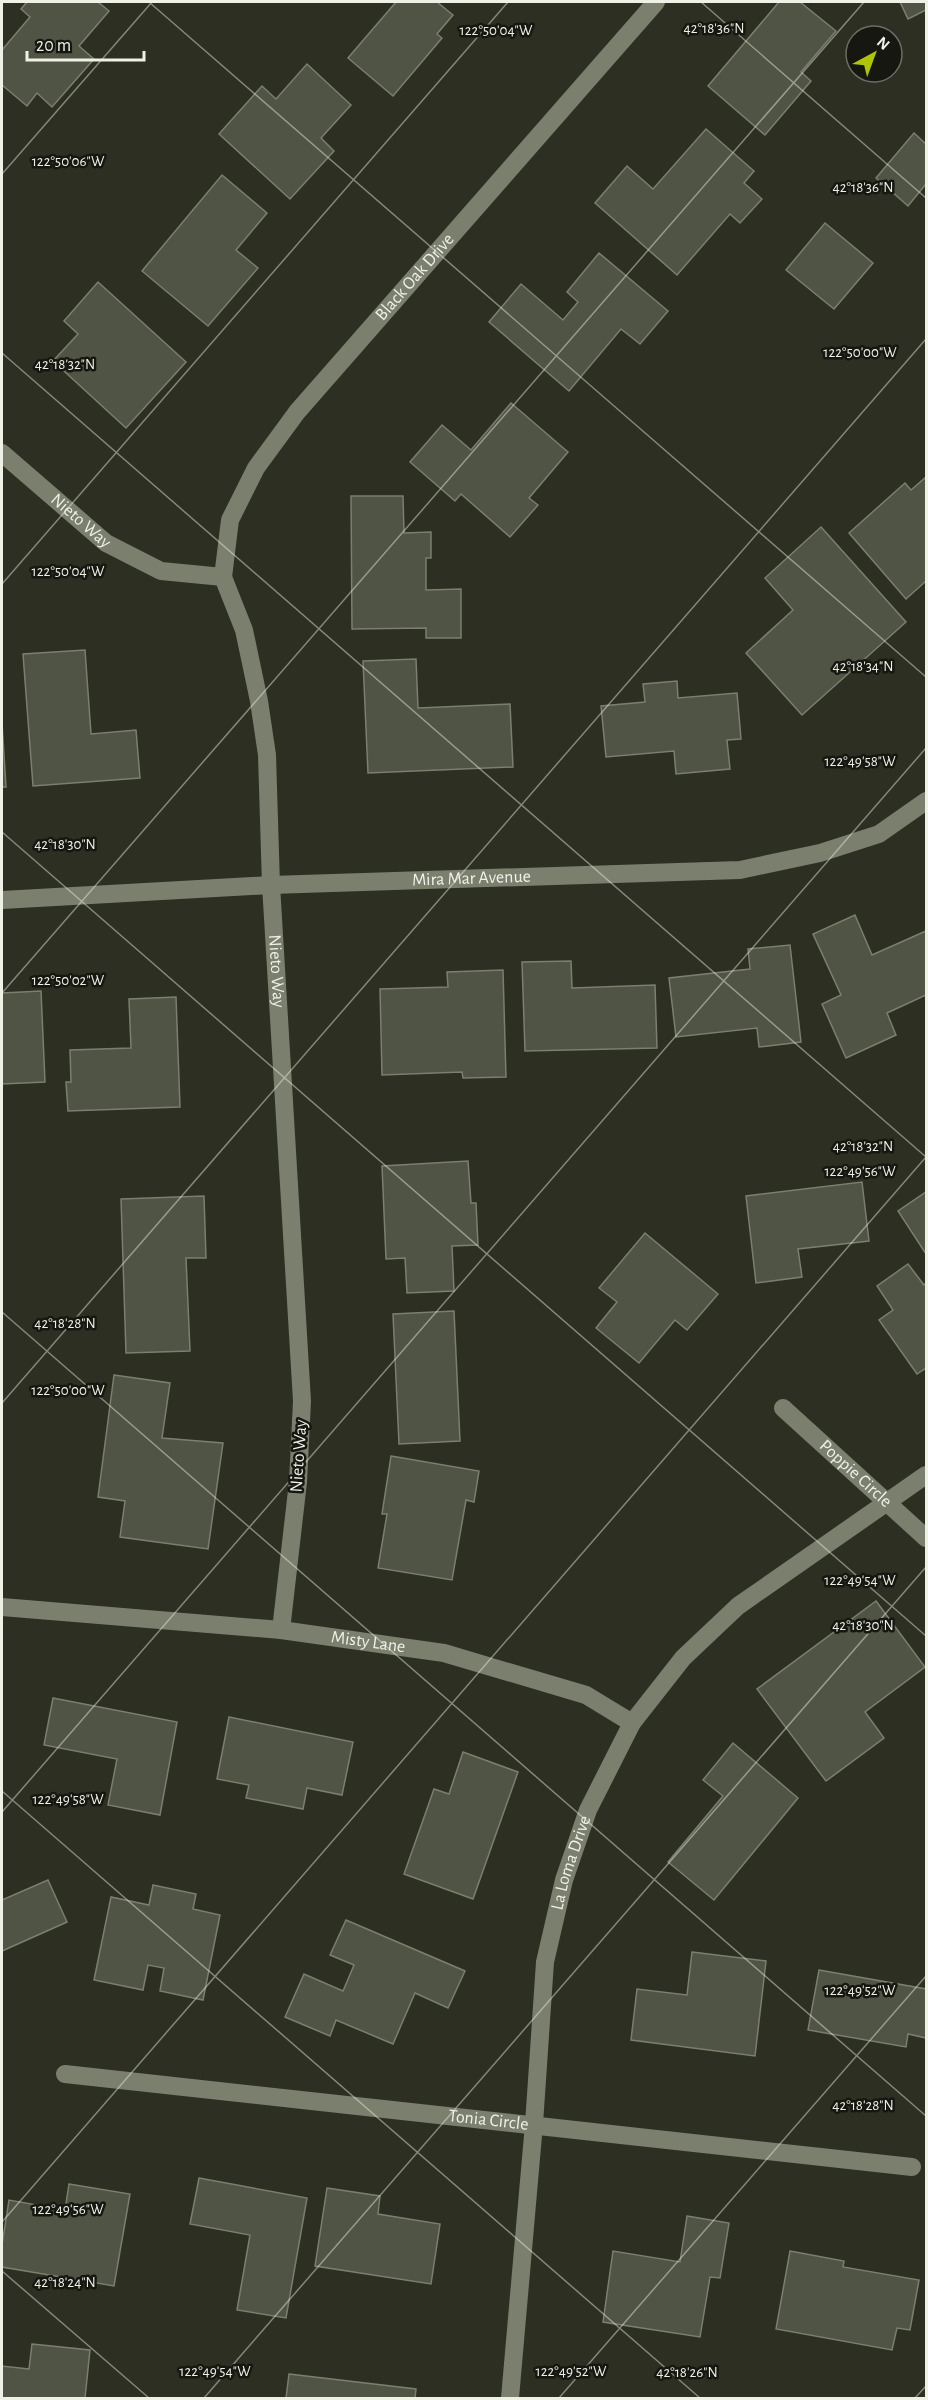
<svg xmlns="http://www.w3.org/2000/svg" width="928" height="2400" viewBox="0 0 928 2400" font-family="'Alegreya Sans',sans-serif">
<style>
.building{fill:#505444;stroke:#7b7f6e;stroke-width:1.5}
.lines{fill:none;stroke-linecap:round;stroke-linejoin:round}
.minor{stroke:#7b7f6e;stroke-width:18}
.ticks{fill:none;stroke:#eff1e7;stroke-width:1.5;stroke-opacity:0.45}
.labels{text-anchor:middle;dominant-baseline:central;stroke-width:5;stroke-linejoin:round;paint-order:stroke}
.street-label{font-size:18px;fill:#eff1e7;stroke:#151710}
.ticks-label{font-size:15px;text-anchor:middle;fill:#eff1e7;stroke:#151710;stroke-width:5;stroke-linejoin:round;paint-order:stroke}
</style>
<rect width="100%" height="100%" fill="#2c2f21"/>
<g class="building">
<polygon points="27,2 98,2 109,11 79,46 94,59 52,107 37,93 27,106 2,85 2,50 30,17 21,9"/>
<polygon points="396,2 437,2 453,15 437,34 442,38 393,96 348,58"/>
<polygon points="779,2 800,2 836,31 801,72 811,81 765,135 708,86"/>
<polygon points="900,2 926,2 926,10 908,19"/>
<polygon points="307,64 351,105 321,138 334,151 290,199 219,134 262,86 276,99"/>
<polygon points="706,129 754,171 744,183 762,199 740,223 730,214 677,275 595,203 627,166 653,189"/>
<polygon points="914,133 926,144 926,184 908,206 876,178"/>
<polygon points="222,175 267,213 236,250 258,268 208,326 142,271"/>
<polygon points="825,223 873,263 834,309 786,270"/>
<polygon points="599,253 668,311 640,344 621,329 569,391 489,322 521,284 563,320 578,302 567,292"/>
<polygon points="98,282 186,362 126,428 53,361 78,334 64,321"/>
<polygon points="511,403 568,452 529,498 538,505 510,537 461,494 455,501 410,462 442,425 471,450"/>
<polygon points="926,477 926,581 906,599 849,533 905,483 911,490"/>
<polygon points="351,496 403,496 404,533 431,532 431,558 426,558 426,590 461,589 461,638 426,638 426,628 352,629"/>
<polygon points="821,527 906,622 802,715 746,653 793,610 765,578"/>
<polygon points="85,650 91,734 136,730 140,778 33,786 23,654"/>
<polygon points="416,659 418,708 510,704 513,767 368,773 363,661"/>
<polygon points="677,681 678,698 737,693 741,739 727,740 730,769 676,774 674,751 606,757 601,706 645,702 643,684"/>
<polygon points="2,723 6,787 2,787"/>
<polygon points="855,915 872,955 926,931 926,995 887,1013 896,1035 846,1058 822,1004 841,995 813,934"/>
<polygon points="790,945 801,1042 759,1047 757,1028 676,1037 669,978 750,969 748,949"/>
<polygon points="571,961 572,988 655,985 657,1048 525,1051 522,962"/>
<polygon points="503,970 506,1077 463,1078 462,1072 382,1075 380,989 448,987 447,972"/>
<polygon points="41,991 45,1082 2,1084 2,993"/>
<polygon points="176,997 180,1107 68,1111 66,1082 71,1082 70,1050 131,1048 129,999"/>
<polygon points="468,1161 471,1203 476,1203 478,1245 452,1246 454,1291 407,1293 405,1258 386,1259 382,1166"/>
<polygon points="862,1182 869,1241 798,1249 802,1277 756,1283 746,1196"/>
<polygon points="926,1192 926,1254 898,1211"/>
<polygon points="204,1196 206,1258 186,1258 190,1351 126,1353 121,1199"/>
<polygon points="645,1233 718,1294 687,1330 675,1320 639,1363 596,1328 617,1302 599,1288"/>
<polygon points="908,1264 924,1285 926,1283 926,1368 917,1374 879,1320 893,1310 877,1286"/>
<polygon points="454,1311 460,1441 399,1444 393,1314"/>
<polygon points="114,1375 170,1383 162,1438 223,1443 208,1549 120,1537 125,1501 98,1497"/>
<polygon points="391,1456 479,1471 474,1502 466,1500 452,1580 378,1568 387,1514 382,1514"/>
<polygon points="876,1601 925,1667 865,1712 884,1738 826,1781 757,1689"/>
<polygon points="53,1698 177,1722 160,1815 108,1805 117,1759 44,1745"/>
<polygon points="229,1717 353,1742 342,1795 307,1788 303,1809 246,1798 249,1785 217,1779"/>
<polygon points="733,1743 798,1798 714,1900 668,1862 723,1796 703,1780"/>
<polygon points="463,1752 518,1772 473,1899 404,1874 434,1789 449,1794"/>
<polygon points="48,1880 67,1922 2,1951 2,1900"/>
<polygon points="153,1885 196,1894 193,1909 220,1915 203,2000 160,1991 164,1968 148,1965 143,1990 94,1980 111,1897 149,1905"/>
<polygon points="346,1920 465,1971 448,2008 415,1993 393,2044 336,2020 330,2036 285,2017 304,1974 343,1991 354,1965 330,1955"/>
<polygon points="692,1952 766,1961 755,2056 631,2040 637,1989 687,1995"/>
<polygon points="819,1970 926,1989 926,2038 908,2034 906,2047 808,2030"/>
<polygon points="199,2178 307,2198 286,2318 237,2310 250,2235 190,2224"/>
<polygon points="69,2184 130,2194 114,2286 2,2267 2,2245 9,2200 65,2210"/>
<polygon points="327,2188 380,2196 378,2214 440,2224 431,2284 315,2266"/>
<polygon points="687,2216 729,2223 720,2278 710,2277 700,2337 603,2322 613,2251 680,2262"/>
<polygon points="790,2251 844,2261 843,2267 919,2280 910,2330 897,2328 892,2350 776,2329"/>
<polygon points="32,2344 90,2350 85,2398 2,2398 2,2366 29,2369"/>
<polygon points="289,2374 416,2389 415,2398 286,2398"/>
</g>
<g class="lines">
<g class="minor">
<path id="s1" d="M 2,453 L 106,543 L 161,571 L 223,577 L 244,630 L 259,701 L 267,755 L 271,885 L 302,1401 L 298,1482 L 281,1630"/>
<path id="s2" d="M 223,577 L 230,520 L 256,468 L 297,412 L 656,2"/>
<path id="s3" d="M 2,900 L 271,885 L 740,870 L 820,853 L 879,834 L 926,801"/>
<path id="s4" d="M 783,1408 L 926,1538"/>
<path id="s5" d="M 2,1607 L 281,1630 L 444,1653 L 586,1695 L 632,1723"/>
<path id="s6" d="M 65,2074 L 912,2167"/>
<path id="s7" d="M 510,2398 L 534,2124 L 545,1962 L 564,1880 L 588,1810 L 632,1723 L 683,1658 L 738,1606 L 926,1475"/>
</g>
</g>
<path class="ticks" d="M 149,2 L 926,677M 701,2 L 926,198M 2,174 L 152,2M 2,353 L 926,1157M 2,584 L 508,2M 2,832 L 926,1636M 2,993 L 864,2M 2,1312 L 926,2116M 2,1403 L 926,339M 2,1791 L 700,2398M 2,1812 L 926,748M 2,2222 L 926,1157M 2,2271 L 149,2398M 204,2398 L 926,1567M 559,2398 L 926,1976M 915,2398 L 926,2386"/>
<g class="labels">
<g class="street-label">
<text stroke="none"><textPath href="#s2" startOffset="364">Black Oak Drive</textPath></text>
<text stroke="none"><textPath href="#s1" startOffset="104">Nieto Way</textPath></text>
<text stroke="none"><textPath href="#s3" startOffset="470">Mira Mar Avenue</textPath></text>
<text stroke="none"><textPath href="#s1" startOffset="662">Nieto Way</textPath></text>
<text transform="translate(299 1456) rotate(-86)">Nieto Way</text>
<text stroke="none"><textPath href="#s4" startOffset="98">Poppie Circle</textPath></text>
<text stroke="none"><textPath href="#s5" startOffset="368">Misty Lane</textPath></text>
<text stroke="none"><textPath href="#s7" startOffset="540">La Loma Drive</textPath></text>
<text stroke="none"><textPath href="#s6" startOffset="426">Tonia Circle</textPath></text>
</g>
</g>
<g class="ticks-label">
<text x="714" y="33">42°18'36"N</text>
<text x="496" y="35">122°50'04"W</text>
<text x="68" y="166">122°50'06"W</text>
<text x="863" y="192">42°18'36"N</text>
<text x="860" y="357">122°50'00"W</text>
<text x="65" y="369">42°18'32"N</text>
<text x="68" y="576">122°50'04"W</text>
<text x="863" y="671">42°18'34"N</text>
<text x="860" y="766">122°49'58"W</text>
<text x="65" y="849">42°18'30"N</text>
<text x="68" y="985">122°50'02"W</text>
<text x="863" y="1151">42°18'32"N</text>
<text x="860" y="1176">122°49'56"W</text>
<text x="65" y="1328">42°18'28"N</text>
<text x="68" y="1395">122°50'00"W</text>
<text x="860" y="1585">122°49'54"W</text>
<text x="863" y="1630">42°18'30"N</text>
<text x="68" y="1804">122°49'58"W</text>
<text x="860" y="1995">122°49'52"W</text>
<text x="863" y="2110">42°18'28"N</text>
<text x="68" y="2214">122°49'56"W</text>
<text x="65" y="2287">42°18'24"N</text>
<text x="215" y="2376">122°49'54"W</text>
<text x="571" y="2376">122°49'52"W</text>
<text x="687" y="2377">42°18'26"N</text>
</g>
<rect width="928" height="2400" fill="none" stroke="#eff1e7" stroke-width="6"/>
<g transform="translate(874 54) rotate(41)"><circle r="28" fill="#151710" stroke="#6c6e66" stroke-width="1.5"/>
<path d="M0-4.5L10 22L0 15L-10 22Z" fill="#afc507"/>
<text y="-9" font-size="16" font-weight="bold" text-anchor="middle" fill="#eff1e7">N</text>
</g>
<path d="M27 51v9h117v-9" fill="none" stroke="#eff1e7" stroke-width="3"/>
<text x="36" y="51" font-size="18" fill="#eff1e7" stroke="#151710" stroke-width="4.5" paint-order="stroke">20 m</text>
</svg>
